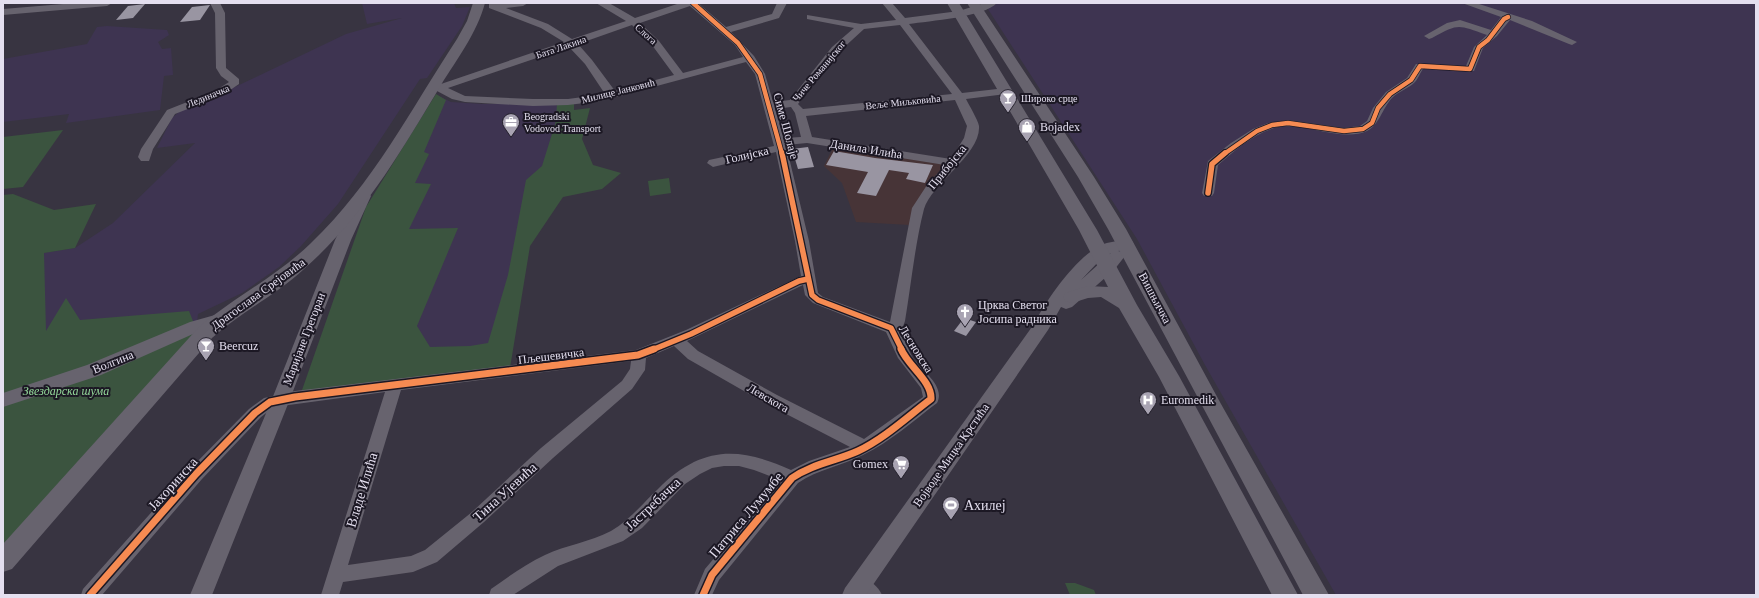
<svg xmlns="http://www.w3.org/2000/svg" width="1759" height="598" viewBox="0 0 1759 598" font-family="Georgia,serif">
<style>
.built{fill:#3e3451}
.education{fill:#473437}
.green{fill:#3b543f}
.building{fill:#9995a2}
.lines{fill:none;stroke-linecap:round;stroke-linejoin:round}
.minor{fill:#67636e;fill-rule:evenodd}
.tertiary{fill:#67636e;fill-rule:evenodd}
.secondary{fill:#67636e;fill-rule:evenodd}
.cycleway-far2-casing{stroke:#1c1824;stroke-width:6}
.cycleway-far1-casing{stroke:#1c1824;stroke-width:8}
.cycleway-casing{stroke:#1c1824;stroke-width:10}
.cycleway-far2{stroke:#f68b52;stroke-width:4.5}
.cycleway-far1{stroke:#f68b52;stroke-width:5.5}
.cycleway{stroke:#f68b52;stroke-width:7}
.labels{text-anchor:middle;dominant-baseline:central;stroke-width:4;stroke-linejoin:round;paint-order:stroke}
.far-street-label{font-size:10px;fill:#e4dfef;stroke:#1c1824}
.far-poi-label{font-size:10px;fill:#e4dfef;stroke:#1c1824;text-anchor:start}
.street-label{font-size:12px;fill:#e4dfef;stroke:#1c1824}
.poi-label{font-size:12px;fill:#e4dfef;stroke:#1c1824;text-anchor:start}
.park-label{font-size:12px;font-style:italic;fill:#94d89a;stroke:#1c1824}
.near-street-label{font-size:14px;fill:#e4dfef;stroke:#1c1824}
.near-poi-label{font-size:14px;fill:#e4dfef;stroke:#1c1824;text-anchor:start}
</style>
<rect width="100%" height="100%" fill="#383441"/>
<g class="built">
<polygon points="362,3 454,3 456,8 470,7 462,26 427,78 420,79 338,204 301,246 279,267 242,293 198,314 197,323 46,376 3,274 17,257 75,248 113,223 195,143 157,148 172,118 179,112 237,86 346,34 402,18 367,24"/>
<polygon points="984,3 1756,3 1756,595 1336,595 1205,365 1137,239"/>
<polygon points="107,26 167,30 169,35 158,42 162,49 171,48 173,75 164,76 160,110 66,123 69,114 3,122 3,59 87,44 97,27"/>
<polygon points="437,95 451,102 482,104 571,104 537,179 498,349 320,357"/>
</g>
<polygon class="education" points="834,146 948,164 910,225 856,222 842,183 824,166"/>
<g class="green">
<polygon points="436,94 446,100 424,152 429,154 415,183 431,184 409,229 458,228 417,326 430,347 470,346 488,343 508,275 526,180 542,166 556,121 557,103 574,102 574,110 590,108 582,139 593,165 621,173 602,189 563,197 530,246 510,368 301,393 366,207"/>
<polygon points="63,130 23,187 3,189 3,137"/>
<polygon points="669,178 671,193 650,196 648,181"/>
<polygon points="13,194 54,210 96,204 75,248 44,253 46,331 66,298 80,320 189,311 199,336 3,556 3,195"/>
<polygon points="1065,583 1075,583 1094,590 1096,595 1070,595"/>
</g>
<g class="building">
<polygon points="145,4 133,18 116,20 128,6"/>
<polygon points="210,5 200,20 180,22 192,7"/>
<polygon points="808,147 814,167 798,169 792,149"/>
<polygon points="834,151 875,158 933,165 925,183 906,179 909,173 889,170 876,196 857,193 868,172 826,165"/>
<polygon points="964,318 976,322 966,336 954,331"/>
</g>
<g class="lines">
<g class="minor">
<polygon points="75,3 112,3 107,6 3,15 3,9"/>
<polygon points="210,3 220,3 225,13 226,68 239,79 239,84 223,95 175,114 153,149 149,161 141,161 138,157 141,149 167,110 215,91 229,82 221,76 216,68 215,13"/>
<path d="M 492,3 L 528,3 L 523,6 L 506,8 L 548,24 L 572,39 L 626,21 L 596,3 L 609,3 L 635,18 L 680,3 L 698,3 L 726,27 L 772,14 L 777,3 L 787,3 L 779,18 L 731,32 L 754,56 L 765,74 L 773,102 L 790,100 L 832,47 L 854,28 L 807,19 L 807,15 L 861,24 L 896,20 L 882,3 L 892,3 L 905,18 L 959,11 L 984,3 L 997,3 C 984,17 929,21 909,24 L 962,93 L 1006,88 L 1011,91 L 1006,94 L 966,99 C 969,105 978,120 979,126 C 981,154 931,184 924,209 C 915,244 911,285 905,321 L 901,332 C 906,340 908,350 913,358 C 921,370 946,386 937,403 C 913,421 890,442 863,455 C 842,466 818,469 798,483 L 719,580 L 712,595 L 694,595 L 705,569 L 780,480 L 754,470 L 739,466 L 724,466 L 712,468 L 700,474 L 685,484 L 642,528 L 623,541 L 558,566 L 513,595 L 489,595 L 491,589 C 508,577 526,564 545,555 C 566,545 590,542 611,531 C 630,520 643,503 658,489 C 701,446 738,446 791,470 L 809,461 L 850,447 L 765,403 L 688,359 L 674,346 L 646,358 L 645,370 L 632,389 L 553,458 L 484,522 L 437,562 L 413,572 L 343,582 L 339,595 L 321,595 L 385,392 L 274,407 L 261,417 L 202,479 L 102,595 L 81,595 L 83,589 L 190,469 L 249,409 L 264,398 L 295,391 L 636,350 L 686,330 L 801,276 L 795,241 L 776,152 L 713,167 L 707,163 L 709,160 L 774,146 L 755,74 L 746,62 L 601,101 L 568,105 L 533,106 L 465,102 L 452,99 L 437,91 L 429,90 L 428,88 L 429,86 L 438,85 L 564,42 L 541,28 L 489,8 L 489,4 ZM 690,6 L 735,45 L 743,57 L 683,73 L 659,41 L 640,23 ZM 632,25 L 652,45 L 674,75 L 615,91 L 592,60 L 578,44 ZM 900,25 L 952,94 L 803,109 L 798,104 L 840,51 L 864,29 ZM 569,47 L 585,64 L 605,94 L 568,99 L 533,99 L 465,96 L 448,88 ZM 955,100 L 967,126 L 964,138 L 951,159 L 812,137 L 806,116 ZM 791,107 L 795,113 L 801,137 L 784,138 L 775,109 ZM 807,143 L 945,165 L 927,185 L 912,208 L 890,322 L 823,297 L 818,293 L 809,241 L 786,145 ZM 803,285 L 805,295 L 813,303 L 886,332 L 898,358 L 921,388 L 923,397 L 864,439 L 777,395 L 698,351 L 687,341 ZM 631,361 L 630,369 L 622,381 L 541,448 L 472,512 L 425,550 L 411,556 L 348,565 L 401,390 Z"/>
<path d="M 1462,3 L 1476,3 L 1532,21 L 1577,42 L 1572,45 L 1569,44 L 1510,20 L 1497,36 L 1483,48 L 1474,71 L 1423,69 C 1420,73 1418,79 1415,82 C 1408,89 1399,91 1392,98 C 1382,109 1379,125 1367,131 C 1341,143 1301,120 1274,128 C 1252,135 1234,151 1218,165 L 1214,193 L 1212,196 L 1204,196 L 1202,193 L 1208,161 L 1231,143 L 1253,129 L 1268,123 L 1288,120 L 1344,128 L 1360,126 L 1367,121 L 1373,108 L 1386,92 L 1407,78 L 1416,64 L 1466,66 L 1474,47 L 1487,35 C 1457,25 1460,23 1432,38 L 1429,39 L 1424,36 L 1447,23 L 1460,20 L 1491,30 L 1501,17 Z"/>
<path d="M 861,577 C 870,580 878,586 882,595 L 859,595 L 852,585 L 854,579 Z"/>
</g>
<g class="tertiary">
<polygon points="364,192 369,193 371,196 351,240 290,399 212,595 190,595 272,399 335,240 357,196 359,193"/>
<path d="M 1126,240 L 1132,241 L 1134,245 L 1132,249 L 1118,251 L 1123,252 L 1125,256 L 1114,270 L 1072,307 L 1066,309 L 1061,307 L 1048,330 L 866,595 L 842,595 L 845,588 L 1034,324 C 1047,299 1073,262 1096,248 C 1105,242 1116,241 1126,240 ZM 1111,253 L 1081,280 L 1101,259 Z"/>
<polygon points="222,313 228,315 231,319 228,323 202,330 101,375 3,407 3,393 87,365 190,322"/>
</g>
<g class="secondary">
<path d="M 473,3 L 485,3 C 477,33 457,59 441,85 C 400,153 364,216 304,269 C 276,295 241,312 212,338 L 12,569 L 3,572 L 3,544 L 198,328 C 234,297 276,277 311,243 C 373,184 411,109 457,39 L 467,21 Z"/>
<polygon points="947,3 959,3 1097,230 1137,305 1179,376 1298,595 1272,595 1159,377 1119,308 1101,297 1088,298 1072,303 1065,301 1063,297 1065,293 1088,286 1108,287 1079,230"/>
<polygon points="967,3 979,3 1094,177 1126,229 1221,404 1329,595 1303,595 1108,229 1078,177"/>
</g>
<g class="cycleway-far2-casing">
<g id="cycleway-far2">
<polyline points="693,3 738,43 760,74 782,154"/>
<polyline points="1224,154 1257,131 1272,125 1288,123 1344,131 1363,129 1372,123 1378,108 1390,94 1411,80 1420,66 1470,69 1479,47 1488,40 1504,19 1508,17"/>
</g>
</g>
<g class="cycleway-far1-casing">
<g id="cycleway-far1">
<polyline points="782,153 812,295 818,300 891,328 902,350"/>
<polyline points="1208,193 1212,164 1225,153"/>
<polyline points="652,350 691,334 799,281 808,279"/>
</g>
</g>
<g class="cycleway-casing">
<g id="cycleway">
<polyline points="90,595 196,474 255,413 270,402 295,397 638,355 654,349"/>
<path d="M 703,595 L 712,575 L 792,478 C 812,464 836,461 858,451 C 885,438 907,417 931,399 C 932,381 908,366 901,349"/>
</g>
</g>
<use href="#cycleway-far2" class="cycleway-far2"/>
<use href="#cycleway-far1" class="cycleway-far1"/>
<use href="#cycleway" class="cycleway"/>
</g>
<defs>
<g id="bar-pin" transform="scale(0.9)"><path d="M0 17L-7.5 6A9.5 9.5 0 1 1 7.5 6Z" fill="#a8a3b2" stroke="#1c1824"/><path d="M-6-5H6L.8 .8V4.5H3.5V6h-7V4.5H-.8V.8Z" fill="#fff"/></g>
<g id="office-pin" transform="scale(0.9)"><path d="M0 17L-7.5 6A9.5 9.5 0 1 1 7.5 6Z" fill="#a8a3b2" stroke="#1c1824"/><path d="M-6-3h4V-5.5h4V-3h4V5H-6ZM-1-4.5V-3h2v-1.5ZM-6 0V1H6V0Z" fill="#fff"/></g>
<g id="shop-pin" transform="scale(0.9)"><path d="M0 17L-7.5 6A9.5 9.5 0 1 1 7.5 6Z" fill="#a8a3b2" stroke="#1c1824"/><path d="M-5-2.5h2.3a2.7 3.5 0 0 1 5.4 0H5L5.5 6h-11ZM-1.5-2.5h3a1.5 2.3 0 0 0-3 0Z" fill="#fff"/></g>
<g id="church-pin" transform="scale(0.9)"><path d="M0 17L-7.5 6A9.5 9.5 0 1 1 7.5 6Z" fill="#a8a3b2" stroke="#1c1824"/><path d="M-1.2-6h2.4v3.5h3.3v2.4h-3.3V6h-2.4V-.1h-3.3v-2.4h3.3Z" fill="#fff"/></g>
<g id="hospital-pin" transform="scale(0.9)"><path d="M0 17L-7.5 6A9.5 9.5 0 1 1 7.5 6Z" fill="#a8a3b2" stroke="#1c1824"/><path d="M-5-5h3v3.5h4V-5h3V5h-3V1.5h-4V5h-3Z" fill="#fff"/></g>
<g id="supermarket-pin" transform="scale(0.9)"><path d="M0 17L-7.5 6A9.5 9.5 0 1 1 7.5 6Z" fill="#a8a3b2" stroke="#1c1824"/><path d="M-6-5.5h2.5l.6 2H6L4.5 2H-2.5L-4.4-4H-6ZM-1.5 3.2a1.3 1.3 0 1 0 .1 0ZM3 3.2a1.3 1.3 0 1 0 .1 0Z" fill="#fff"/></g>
<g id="stadium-pin" transform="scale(0.9)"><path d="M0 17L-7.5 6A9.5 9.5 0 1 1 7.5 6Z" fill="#a8a3b2" stroke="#1c1824"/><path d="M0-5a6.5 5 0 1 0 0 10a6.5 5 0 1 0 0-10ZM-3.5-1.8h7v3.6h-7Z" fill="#fff"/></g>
</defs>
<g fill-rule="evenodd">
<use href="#bar-pin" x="1008" y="98"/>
<use href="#office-pin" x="511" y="122"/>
<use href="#shop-pin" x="1027" y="127"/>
<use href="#church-pin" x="965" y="312"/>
<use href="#bar-pin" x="206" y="346"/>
<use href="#hospital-pin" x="1148" y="400"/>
<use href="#supermarket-pin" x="901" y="464"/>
<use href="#stadium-pin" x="951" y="505"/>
</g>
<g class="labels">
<g class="far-street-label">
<text transform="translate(646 34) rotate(42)">Слога</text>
<text transform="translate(561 47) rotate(-19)">Бата Лакина</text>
<text transform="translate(819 71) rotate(-50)">Чиче Романијског</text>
<text transform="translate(618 91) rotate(-14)">Милице Јанковић</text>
<text transform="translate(208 96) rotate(-22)">Лединачка</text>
<text transform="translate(903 102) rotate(-6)">Веље Миљковића</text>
</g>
<g class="far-poi-label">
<text x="1021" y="98">Широко срце</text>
<text x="524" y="116">Beogradski<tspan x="524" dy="12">Vodovod Transport</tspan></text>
</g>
<g class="street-label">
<text transform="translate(786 126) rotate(75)">Симе Шолаје</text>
<text transform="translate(866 149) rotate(9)">Данила Илића</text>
<text transform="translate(747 155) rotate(-13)">Голијска</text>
<text transform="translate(947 167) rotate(-51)">Прибојска</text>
<text transform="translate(258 294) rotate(-36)">Драгослава Срејовића</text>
<text transform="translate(1155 298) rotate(62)">Вишњичка</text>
<text transform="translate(304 339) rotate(-69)">Маријане Грегоран</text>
<text transform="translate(916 349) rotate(58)">Лесновска</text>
<text transform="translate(551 356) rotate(-7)">Пљешевичка</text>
<text transform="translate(113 362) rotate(-22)">Волгина</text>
<text transform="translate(768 398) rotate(30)">Левскога</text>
<text transform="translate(951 455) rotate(-55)">Војводе Мицка Крстића</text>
</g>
<g class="poi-label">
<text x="1040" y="127">Bojadex</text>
<text x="978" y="305">Црква Светог<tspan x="978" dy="14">Јосипа радника</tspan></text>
<text x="219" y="346">Beercuz</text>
<text x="1161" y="400">Euromedik</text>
<text x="888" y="464" text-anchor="end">Gomex</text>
</g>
<g class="park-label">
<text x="66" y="391">Звездарска шума</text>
</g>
<g class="near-street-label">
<text transform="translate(173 484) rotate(-48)">Јахоринска</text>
<text transform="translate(362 490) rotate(-73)">Владе Илића</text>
<text transform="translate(505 492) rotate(-42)">Тина Ујевића</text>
<text transform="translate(653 504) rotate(-43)">Јастребачка</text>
<text transform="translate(746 515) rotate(-50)">Патриса Лумумбе</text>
</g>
<g class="near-poi-label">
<text x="964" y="505">Ахилеј</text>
</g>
</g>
<rect width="1759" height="598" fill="none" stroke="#e4dfef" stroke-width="8"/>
</svg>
